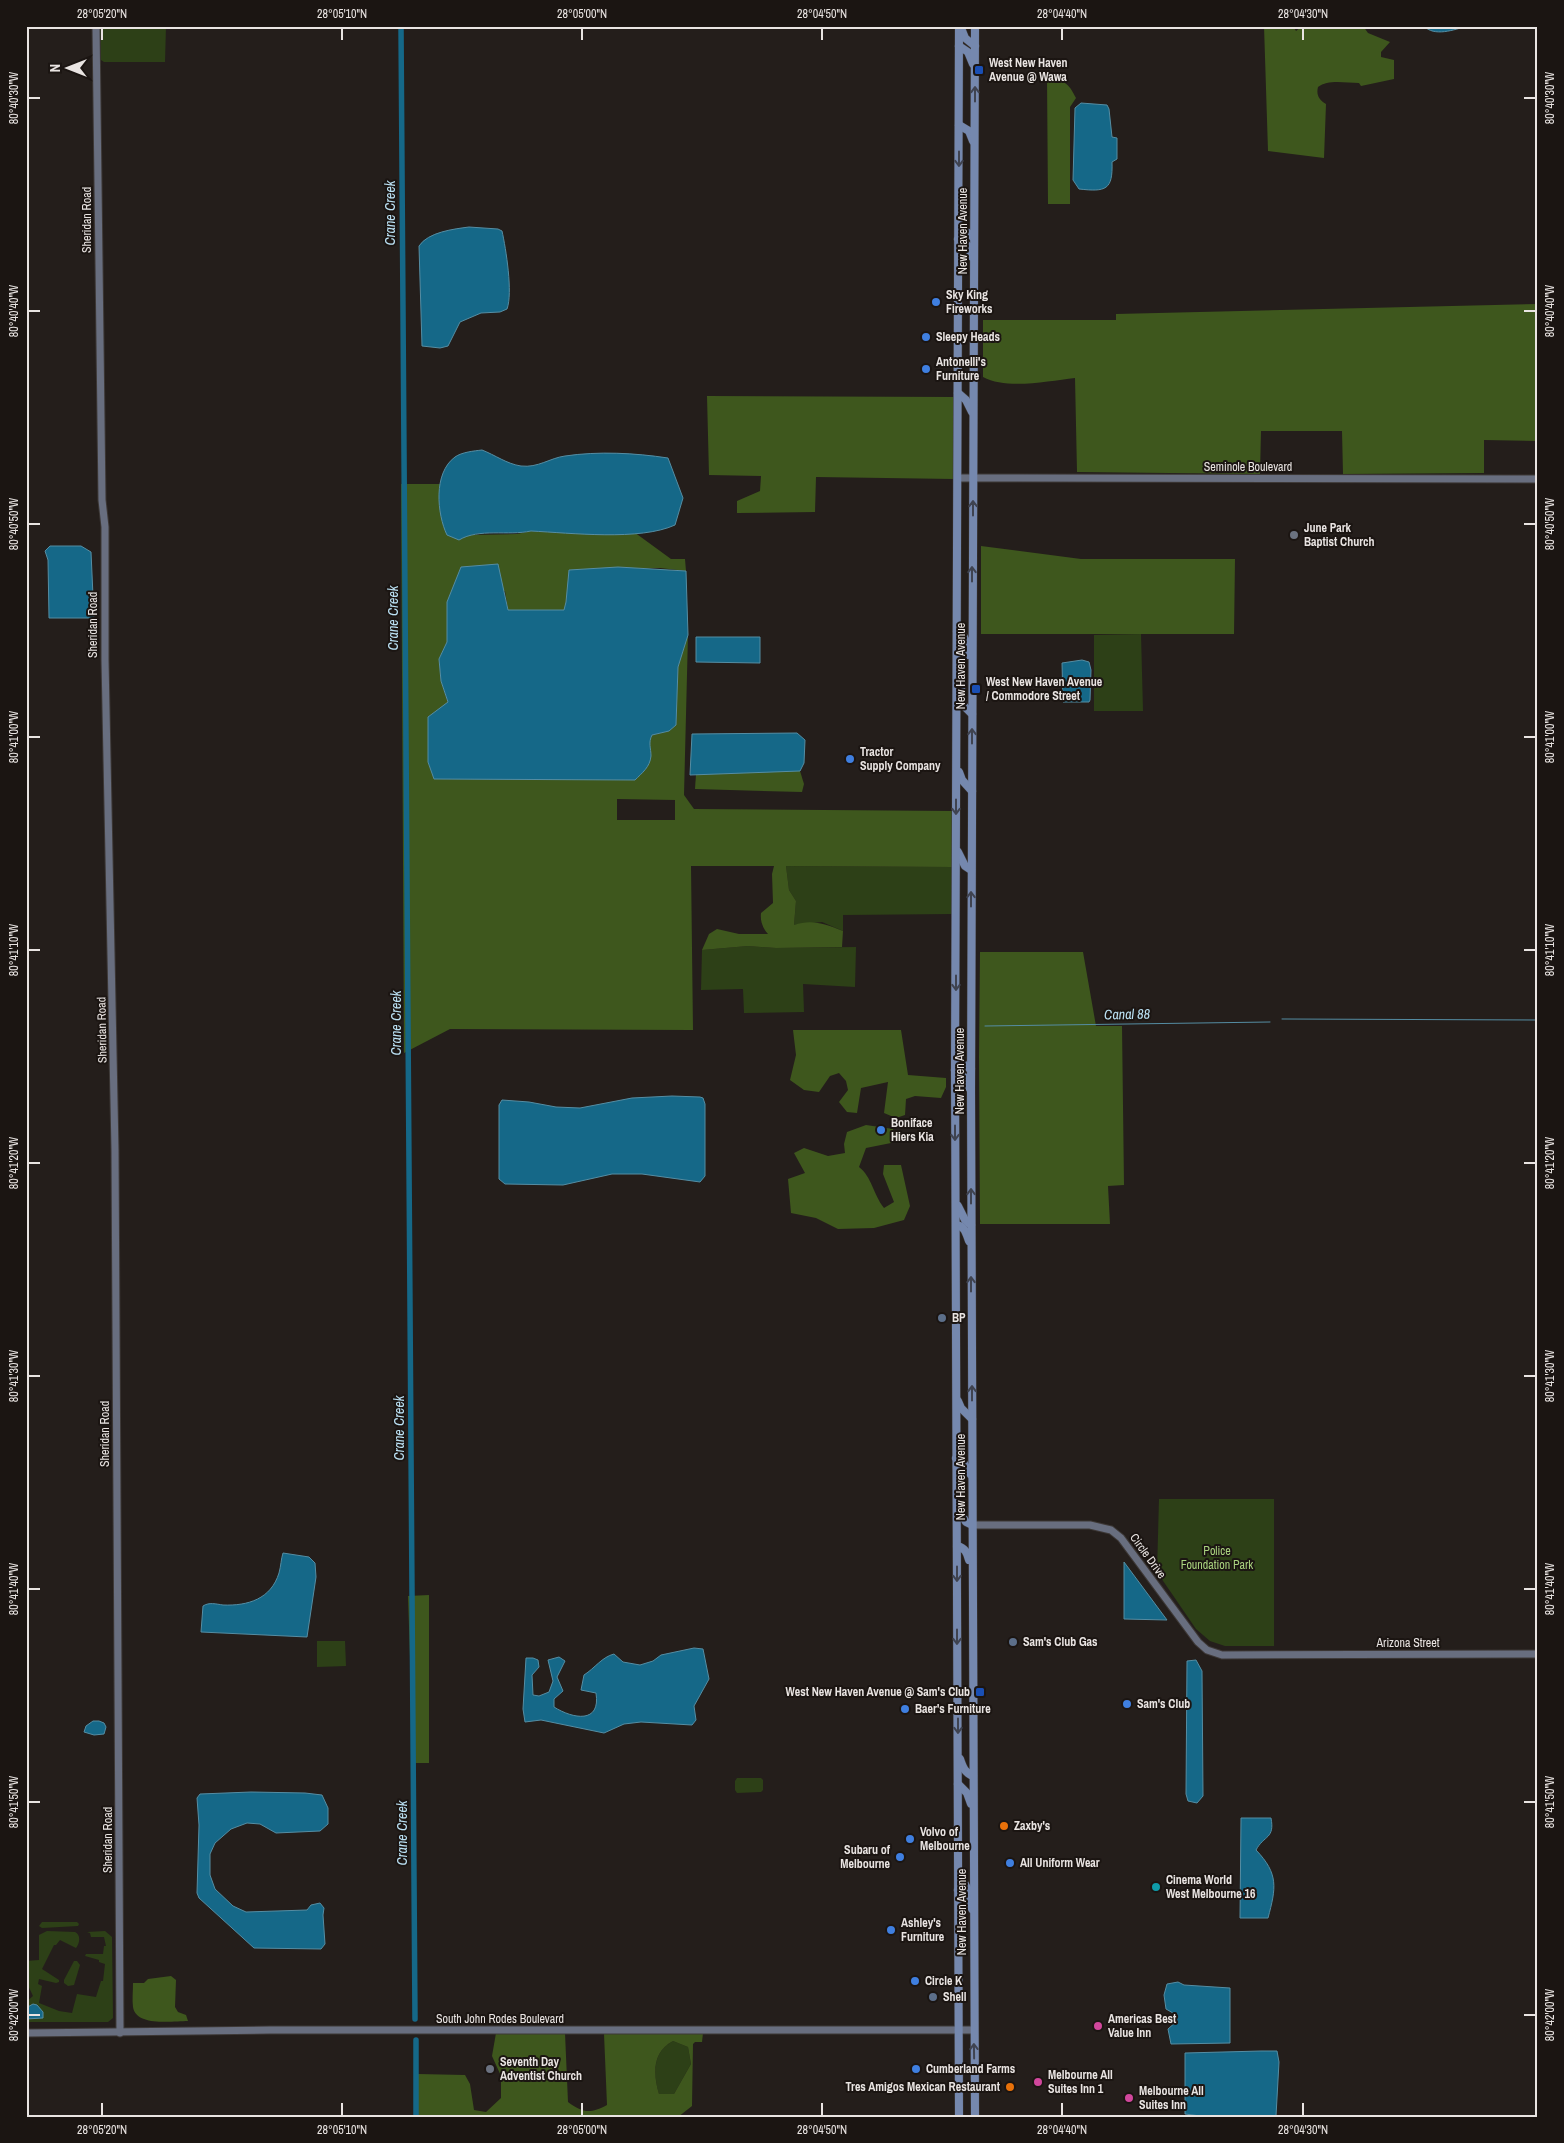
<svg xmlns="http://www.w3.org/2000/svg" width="1564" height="2143" viewBox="0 0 1564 2143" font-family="'Archivo Narrow',sans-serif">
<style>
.green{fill:#2d4017}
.forest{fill:#3e571d;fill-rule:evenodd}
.water{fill:#156888;stroke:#558da3}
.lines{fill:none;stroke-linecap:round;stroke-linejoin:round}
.stream{stroke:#558da3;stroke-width:1}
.canal{stroke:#156888;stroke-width:5.5}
.secondary-casing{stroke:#3d3836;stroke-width:9}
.primary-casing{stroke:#3d3836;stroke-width:9}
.secondary{stroke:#686e7f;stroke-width:7}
.primary{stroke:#7588ae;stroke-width:8}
.oneway{stroke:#3f4350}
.ticks{fill:none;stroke:#e9e4e2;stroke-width:2}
.transit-dot{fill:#1a4fb4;stroke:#1b1512;stroke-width:2}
.shop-dot{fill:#3f7fe0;stroke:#1b1512;stroke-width:2}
.worship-dot{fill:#6b7280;stroke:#1b1512;stroke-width:2}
.service-dot{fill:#5c6f8a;stroke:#1b1512;stroke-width:2}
.food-dot{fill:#e8710a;stroke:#1b1512;stroke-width:2}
.culture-dot{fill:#0f9aa8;stroke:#1b1512;stroke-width:2}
.hotel-dot{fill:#d1479c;stroke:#1b1512;stroke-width:2}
.labels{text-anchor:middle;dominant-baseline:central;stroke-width:4;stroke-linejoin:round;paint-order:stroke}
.poi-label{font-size:12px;font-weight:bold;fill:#e9e4e2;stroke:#1b1512;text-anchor:start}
.street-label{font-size:12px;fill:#e9e4e2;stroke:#1b1512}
.park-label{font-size:12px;fill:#aad37f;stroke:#1b1512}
.water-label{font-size:14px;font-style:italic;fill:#bbe1f4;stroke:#1b1512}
.neatline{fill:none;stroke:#e9e4e2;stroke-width:2}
.ticks-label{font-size:12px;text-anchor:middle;fill:#e9e4e2}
</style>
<rect width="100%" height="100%" fill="#241e1b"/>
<g class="green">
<polygon points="100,26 166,26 165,62 104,62 101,60"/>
<polygon points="1141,634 1143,711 1094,711 1094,635"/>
<polygon points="786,866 953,867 952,914 843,915 843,931 822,922 794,925 796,901 789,890"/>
<polygon points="748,946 776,948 856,947 855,987 803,984 804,1012 744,1013 743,989 701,990 702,950"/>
<polygon points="1159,1499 1274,1499 1274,1646 1225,1646 1210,1641 1196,1629 1157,1572"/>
<polygon points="317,1641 345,1641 346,1666 317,1667"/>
<polygon points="737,1778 761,1778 763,1780 763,1790 761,1792 737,1793 735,1790 735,1781"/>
<polygon points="42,1922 77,1922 79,1924 78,1926 42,1928 39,1926"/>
<path d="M 47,1931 L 75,1932 C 81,1935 80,1943 76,1948 L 60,1940 L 56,1945 L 54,1945 L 42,1969 L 59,1980 L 59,1982 L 56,1983 L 39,1979 L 38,1984 L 42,1986 L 39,2003 L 59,2011 L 72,2013 L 77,1994 L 96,1997 L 101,1981 L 103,1981 L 105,1964 L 99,1962 L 99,1960 L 85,1956 L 86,1954 L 103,1954 L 104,1946 L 106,1946 L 104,1937 L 91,1937 L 90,1933 L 87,1932 L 105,1931 L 112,1937 L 113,2018 L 108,2022 L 26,2022 L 26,2002 L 33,1996 L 26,1981 L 26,1961 L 39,1960 L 39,1935 Z"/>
<polygon points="74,1961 77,1961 80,1965 74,1985 68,1986 64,1983 64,1980"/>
<path d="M 673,2041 L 688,2047 L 691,2064 L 674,2094 L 659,2094 C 653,2074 652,2052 673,2041 Z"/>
</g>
<g class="forest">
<path d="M 1264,26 L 1293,26 L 1296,31 L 1302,26 L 1363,26 L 1368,33 L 1390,42 L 1381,52 L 1381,57 L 1394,60 L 1394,79 L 1361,86 L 1359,83 C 1346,83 1328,79 1318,87 C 1316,95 1319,100 1326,104 L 1324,158 L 1268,151 Z"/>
<path d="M 1047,78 C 1065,81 1068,82 1076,98 L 1070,107 L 1070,204 L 1048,204 Z"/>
<path d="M 1538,304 L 1538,441 L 1484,440 L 1484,473 L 1343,474 L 1342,431 L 1261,431 L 1260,474 L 1077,472 L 1075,378 C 1048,381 1007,390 983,377 L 983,320 L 1116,320 L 1116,314 Z"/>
<polygon points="707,396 954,397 954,479 816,477 815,512 737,513 737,501 760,491 761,476 709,475"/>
<path d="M 401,484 L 441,484 L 439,493 L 466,535 L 517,534 L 531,531 L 582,533 L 634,532 L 671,559 L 685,559 L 686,571 L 660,568 L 570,570 L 566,602 L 564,611 L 508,610 L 505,591 L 447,602 L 447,642 L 439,659 L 441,681 L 448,703 L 428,717 L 428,762 L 434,779 L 651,756 L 649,741 L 652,735 L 669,731 L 676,725 L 678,667 L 688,635 L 684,795 L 694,809 L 953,811 L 953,867 L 786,866 L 789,890 L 796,901 L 794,925 C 812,919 825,924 843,931 L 842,947 L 776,948 L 748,946 L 702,950 L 709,934 L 717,929 L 739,934 L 768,934 C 763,928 760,922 761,913 L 773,903 L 772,874 L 774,866 L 691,866 L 693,1030 L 450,1029 L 404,1053 ZM 617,799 L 675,800 L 675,820 L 617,820 Z"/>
<polygon points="981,546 1081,559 1235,559 1234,634 981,634"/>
<polygon points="757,771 800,771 804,784 802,792 695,789 696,774"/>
<polygon points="980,952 1083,952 1096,1026 1122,1026 1124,1185 1108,1186 1110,1224 980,1224 979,1057"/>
<polygon points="793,1030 901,1030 908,1075 946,1078 946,1087 941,1098 915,1096 906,1099 905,1115 896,1118 884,1113 888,1082 861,1088 857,1113 847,1112 839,1102 848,1090 846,1081 839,1073 830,1076 819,1092 804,1090 790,1080 796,1055"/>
<path d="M 866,1125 L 893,1129 L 896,1142 L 866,1148 L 859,1167 C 872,1177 873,1194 884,1208 L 894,1202 L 883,1174 L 884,1165 L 901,1165 L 910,1206 L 904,1220 L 874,1228 L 838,1229 L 816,1218 L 791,1213 L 788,1179 L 805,1173 L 794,1153 L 804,1148 L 828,1156 L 845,1153 L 844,1144 L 847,1132 Z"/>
<polygon points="429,1595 429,1763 411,1763 412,1719 408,1596"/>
<path d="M 171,1976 L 176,1980 L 175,2007 L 178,2012 L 186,2015 L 188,2021 C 173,2021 136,2027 133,2007 C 132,2000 133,1991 133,1983 L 144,1983 L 148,1979 Z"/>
<path d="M 496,2033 L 565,2033 L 568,2102 C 583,2113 590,2114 607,2105 L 604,2034 L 703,2033 L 702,2042 L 695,2042 L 693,2044 L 692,2106 L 678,2117 L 417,2117 L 418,2074 L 465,2075 L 470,2084 L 474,2110 L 486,2112 L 501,2098 L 501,2076 L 492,2056 ZM 673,2041 L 688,2047 L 691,2064 L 674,2094 L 659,2094 C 653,2074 652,2052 673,2041 Z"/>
</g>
<g class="water">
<path d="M 1424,26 L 1467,26 C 1454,30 1434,37 1424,26 Z"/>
<path d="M 1081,103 L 1107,105 L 1109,109 L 1112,137 L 1117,138 L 1117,159 L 1112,162 C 1113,190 1106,192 1079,189 L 1073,180 L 1075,108 Z"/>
<path d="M 469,227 L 498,229 L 502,231 C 506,249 513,293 507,309 L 500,312 L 481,313 L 460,322 L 448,346 L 440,348 L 422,346 L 419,246 C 428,232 454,229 469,227 Z"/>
<path d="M 482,450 C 495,455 507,464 521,466 C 538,468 550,458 565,456 C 599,451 635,453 668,458 L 683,498 L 675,525 C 640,541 571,533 531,531 C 508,536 479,528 459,540 L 447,535 C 437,514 433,473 455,457 C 462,452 474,451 482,450 Z"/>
<polygon points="50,546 81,546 91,552 94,618 49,618 48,560 45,551"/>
<path d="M 498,564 L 508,610 L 564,610 L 566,602 L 569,570 L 618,567 L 686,571 L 688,635 L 678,667 L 676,725 L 669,731 L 652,735 C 648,743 651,748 651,756 C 650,767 642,773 635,780 L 434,779 L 428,762 L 428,717 L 448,702 L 441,681 L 439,659 L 447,642 L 447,602 L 461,567 Z"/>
<polygon points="696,637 760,637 760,663 696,662"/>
<polygon points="1082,660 1089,662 1091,670 1090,700 1089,702 1063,702 1062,663"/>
<polygon points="797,733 805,740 804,763 800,771 690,775 692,734"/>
<polygon points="672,1096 700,1097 703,1098 705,1104 705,1176 700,1182 642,1174 612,1174 563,1185 505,1184 499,1179 499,1105 502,1100 529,1102 556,1107 580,1108 632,1098"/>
<path d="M 283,1553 L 309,1557 L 315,1563 L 316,1577 L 307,1637 L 201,1632 L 203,1606 C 209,1602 216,1604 223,1605 C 248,1606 271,1599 279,1573 C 281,1566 281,1559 283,1553 Z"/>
<polygon points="1124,1562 1167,1620 1124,1619"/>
<path d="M 694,1648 L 703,1649 L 709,1679 L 694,1706 L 696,1720 L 692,1725 L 641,1722 L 624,1724 L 604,1733 L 541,1720 L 525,1722 L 523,1709 L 526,1658 L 533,1658 L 538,1660 L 539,1667 L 532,1675 L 533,1695 L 539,1696 L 549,1692 L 553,1681 L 548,1660 L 559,1657 L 565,1661 L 557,1677 L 563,1691 L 554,1699 L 554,1707 C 573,1719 601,1724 596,1693 L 581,1690 L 584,1675 C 595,1668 602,1657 614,1654 L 623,1662 L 640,1665 L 653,1661 L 661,1655 Z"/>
<polygon points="1196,1660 1202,1671 1203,1796 1197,1803 1188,1801 1186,1794 1187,1661"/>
<polygon points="93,1721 99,1721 104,1723 106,1727 104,1734 94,1735 84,1732 86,1726"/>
<polygon points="251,1792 305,1793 322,1795 328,1808 328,1824 320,1831 276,1833 260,1824 247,1823 231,1829 215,1843 210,1854 210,1875 215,1889 233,1906 246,1912 307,1910 311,1905 320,1903 324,1908 323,1915 325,1944 321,1949 254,1948 199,1898 197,1893 199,1825 197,1798 200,1794"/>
<path d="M 1241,1818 L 1271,1818 C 1275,1839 1264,1835 1256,1850 C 1279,1874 1276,1888 1268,1918 L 1240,1918 Z"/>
<polygon points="1178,1982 1184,1985 1230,1988 1230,2043 1171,2044 1168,2029 1177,2021 1173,2013 1166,2009 1164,1995 1167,1984"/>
<polygon points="33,2004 37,2005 43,2012 43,2018 26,2019 26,2008"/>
<polygon points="1261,2051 1277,2051 1279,2062 1276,2116 1208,2117 1185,2114 1185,2053"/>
</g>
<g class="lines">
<g class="stream">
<polyline points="1282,1019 1538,1020"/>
<polyline points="985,1026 1270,1022"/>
</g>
<g class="canal">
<polyline points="401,26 415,2019"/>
<polyline points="416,2040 416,2117"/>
</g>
<g class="secondary-casing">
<g id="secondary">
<polyline points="96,26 102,500 105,527 105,660 115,1150 120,2033"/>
<polyline points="958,478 1538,479"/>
<polyline points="972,1525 1090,1525 1111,1530 1121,1538 1198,1642 1207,1650 1222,1655 1538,1654"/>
<polyline points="26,2033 270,2030 974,2030"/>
</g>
</g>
<g class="primary-casing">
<g id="primary">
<polyline points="961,28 965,38 975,46"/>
<polyline points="959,46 968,52 973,64"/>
<polyline points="959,125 969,131 973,141"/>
<polyline points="960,221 964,230 973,237"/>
<polyline points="958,239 968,246 972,257"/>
<polyline points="958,393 966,400 972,412"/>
<path d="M 957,631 C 967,636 967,644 968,655"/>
<polyline points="961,688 962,704 972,714"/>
<polyline points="959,772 962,780 972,791"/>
<polyline points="958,852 965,866 971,870"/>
<path d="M 956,1051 C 960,1059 962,1066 971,1069"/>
<polyline points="955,1070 964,1077 970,1089"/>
<polyline points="958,1206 965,1220 971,1225"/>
<path d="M 956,1225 C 965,1226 966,1233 969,1241"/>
<polyline points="958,1401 961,1408 972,1419"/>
<polyline points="956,1458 963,1462 971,1475"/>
<polyline points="958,1509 966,1522 972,1525"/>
<path d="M 957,1546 C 965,1548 967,1552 969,1560"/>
<path d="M 960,1759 C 963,1767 964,1772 973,1776"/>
<polyline points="958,1784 967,1793 971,1804"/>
<polyline points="960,1875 968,1890 973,1893"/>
<polyline points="958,1890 968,1899 972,1909"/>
<polyline points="959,2117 955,1070 959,26"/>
<polyline points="975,2117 971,1090 975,26"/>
</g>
</g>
<use href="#secondary" class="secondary"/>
<use href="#primary" class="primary"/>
</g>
<defs><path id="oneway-shaft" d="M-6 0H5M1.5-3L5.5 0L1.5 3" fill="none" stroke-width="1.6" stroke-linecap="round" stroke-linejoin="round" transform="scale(1.25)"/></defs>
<g class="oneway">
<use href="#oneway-shaft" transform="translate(975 94) rotate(-90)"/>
<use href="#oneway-shaft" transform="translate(959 159) rotate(90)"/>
<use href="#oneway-shaft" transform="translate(973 508) rotate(-90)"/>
<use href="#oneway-shaft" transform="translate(972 574) rotate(-90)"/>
<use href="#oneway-shaft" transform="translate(972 736) rotate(-90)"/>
<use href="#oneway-shaft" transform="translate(956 807) rotate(90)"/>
<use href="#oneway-shaft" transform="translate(971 899) rotate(-90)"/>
<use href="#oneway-shaft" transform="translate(956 983) rotate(90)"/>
<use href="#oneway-shaft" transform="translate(955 1133) rotate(90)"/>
<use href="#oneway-shaft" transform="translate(971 1196) rotate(-90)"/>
<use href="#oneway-shaft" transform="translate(971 1284) rotate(-90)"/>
<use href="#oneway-shaft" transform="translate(972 1393) rotate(-90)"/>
<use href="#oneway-shaft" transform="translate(957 1574) rotate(90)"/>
<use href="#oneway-shaft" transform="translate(957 1637) rotate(90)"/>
<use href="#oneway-shaft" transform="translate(958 1726) rotate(90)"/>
<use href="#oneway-shaft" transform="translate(974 2051) rotate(-91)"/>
</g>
<path class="ticks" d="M 102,28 L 102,40M 342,28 L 342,40M 582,28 L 582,40M 822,28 L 822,40M 1062,28 L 1062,40M 1303,28 L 1303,40M 28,98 L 40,98M 1524,98 L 1536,98M 28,311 L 40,311M 1524,311 L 1536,311M 28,524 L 40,524M 1524,524 L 1536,524M 28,737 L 40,737M 1524,737 L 1536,737M 28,950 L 40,950M 1524,950 L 1536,950M 28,1163 L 40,1163M 1524,1163 L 1536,1163M 28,1376 L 40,1376M 1524,1376 L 1536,1376M 28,1589 L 40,1589M 1524,1589 L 1536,1589M 28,1802 L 40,1802M 1524,1802 L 1536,1802M 28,2015 L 40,2015M 1524,2015 L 1536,2015M 102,2103 L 102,2116M 342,2103 L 342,2116M 582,2103 L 582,2116M 822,2103 L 822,2116M 1062,2103 L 1062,2116M 1303,2103 L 1303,2116"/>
<g class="transit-dot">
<rect x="974" y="65" width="10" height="10" rx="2.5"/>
<rect x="971" y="684" width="10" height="10" rx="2.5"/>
<rect x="975" y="1687" width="10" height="10" rx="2.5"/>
</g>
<g class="shop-dot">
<circle cx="936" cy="302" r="5"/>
<circle cx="926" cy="337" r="5"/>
<circle cx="926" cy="369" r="5"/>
<circle cx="850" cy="759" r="5"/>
<circle cx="881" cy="1130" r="5"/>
<circle cx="1127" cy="1704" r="5"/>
<circle cx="905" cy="1709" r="5"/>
<circle cx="910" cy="1839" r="5"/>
<circle cx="900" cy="1857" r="5"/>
<circle cx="1010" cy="1863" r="5"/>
<circle cx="891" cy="1930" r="5"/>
<circle cx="915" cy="1981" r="5"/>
<circle cx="916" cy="2069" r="5"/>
</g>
<g class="worship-dot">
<circle cx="1294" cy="535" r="5"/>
<circle cx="490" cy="2069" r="5"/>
</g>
<g class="service-dot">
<circle cx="942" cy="1318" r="5"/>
<circle cx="1013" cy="1642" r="5"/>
<circle cx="933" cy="1997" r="5"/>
</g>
<g class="food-dot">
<circle cx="1004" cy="1826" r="5"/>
<circle cx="1010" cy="2087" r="5"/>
</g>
<circle class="culture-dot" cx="1156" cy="1887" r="5"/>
<g class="hotel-dot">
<circle cx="1098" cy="2026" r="5"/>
<circle cx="1038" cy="2082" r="5"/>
<circle cx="1129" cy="2098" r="5"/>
</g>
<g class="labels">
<g class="poi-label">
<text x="989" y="63">West New Haven<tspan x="989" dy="14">Avenue @ Wawa</tspan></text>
<text x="946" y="295">Sky King<tspan x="946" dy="14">Fireworks</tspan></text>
<text x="936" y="337">Sleepy Heads</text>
<text x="936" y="362">Antonelli's<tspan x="936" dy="14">Furniture</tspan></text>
<text x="1304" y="528">June Park<tspan x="1304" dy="14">Baptist Church</tspan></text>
<text x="986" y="682">West New Haven Avenue<tspan x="986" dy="14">/ Commodore Street</tspan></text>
<text x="860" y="752">Tractor<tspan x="860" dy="14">Supply Company</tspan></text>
<text x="891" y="1123">Boniface<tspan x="891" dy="14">Hiers Kia</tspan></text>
<text x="952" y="1318">BP</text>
<text x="1023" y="1642">Sam's Club Gas</text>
<text x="970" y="1692" text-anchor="end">West New Haven Avenue @ Sam's Club</text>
<text x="1137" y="1704">Sam's Club</text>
<text x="915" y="1709">Baer's Furniture</text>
<text x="1014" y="1826">Zaxby's</text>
<text x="920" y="1832">Volvo of<tspan x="920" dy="14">Melbourne</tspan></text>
<text x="890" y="1850" text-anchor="end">Subaru of<tspan x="890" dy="14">Melbourne</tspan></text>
<text x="1020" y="1863">All Uniform Wear</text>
<text x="1166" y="1880">Cinema World<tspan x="1166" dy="14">West Melbourne 16</tspan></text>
<text x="901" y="1923">Ashley's<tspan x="901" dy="14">Furniture</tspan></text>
<text x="925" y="1981">Circle K</text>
<text x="943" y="1997">Shell</text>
<text x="1108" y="2019">Americas Best<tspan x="1108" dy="14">Value Inn</tspan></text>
<text x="500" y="2062">Seventh Day<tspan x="500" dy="14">Adventist Church</tspan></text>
<text x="926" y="2069">Cumberland Farms</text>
<text x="1048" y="2075">Melbourne All<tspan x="1048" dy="14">Suites Inn 1</tspan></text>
<text x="1000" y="2087" text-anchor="end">Tres Amigos Mexican Restaurant</text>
<text x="1139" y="2091">Melbourne All<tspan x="1139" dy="14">Suites Inn</tspan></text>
</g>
<g class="street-label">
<text transform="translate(87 220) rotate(-90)">Sheridan Road</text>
<text transform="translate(963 231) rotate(-90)">New Haven Avenue</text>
<text x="1248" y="467">Seminole Boulevard</text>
<text transform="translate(93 625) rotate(-90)">Sheridan Road</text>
<text transform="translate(961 666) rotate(-90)">New Haven Avenue</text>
<text transform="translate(102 1030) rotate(-91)">Sheridan Road</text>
<text transform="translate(960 1071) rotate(-90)">New Haven Avenue</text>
<text transform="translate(105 1434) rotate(-90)">Sheridan Road</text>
<text transform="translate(961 1477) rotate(-90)">New Haven Avenue</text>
<text transform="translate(1148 1556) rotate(54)">Circle Drive</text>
<text x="1408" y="1643">Arizona Street</text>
<text transform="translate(108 1840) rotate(-90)">Sheridan Road</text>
<text transform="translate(962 1912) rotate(-90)">New Haven Avenue</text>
<text x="500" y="2019">South John Rodes Boulevard</text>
</g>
<g class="park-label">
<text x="1217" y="1551">Police<tspan x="1217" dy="14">Foundation Park</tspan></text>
</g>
<g class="water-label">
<text transform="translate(390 213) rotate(-90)">Crane Creek</text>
<text transform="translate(393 618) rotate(-90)">Crane Creek</text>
<text transform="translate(1127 1014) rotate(-1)">Canal 88</text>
<text transform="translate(396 1023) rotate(-90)">Crane Creek</text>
<text transform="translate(399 1428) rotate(-90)">Crane Creek</text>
<text transform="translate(402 1833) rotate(-90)">Crane Creek</text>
</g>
</g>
<rect width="1564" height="2143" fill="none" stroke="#1b1512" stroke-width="55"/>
<g transform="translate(68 68) rotate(270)" stroke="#1b1512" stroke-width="4" paint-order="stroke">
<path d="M0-4L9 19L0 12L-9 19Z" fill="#e9e4e2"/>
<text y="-8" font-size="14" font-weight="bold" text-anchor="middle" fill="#e9e4e2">N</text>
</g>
<rect x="28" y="28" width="1508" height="2088" class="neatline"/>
<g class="ticks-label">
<text x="102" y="18">28°05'20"N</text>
<text x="342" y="18">28°05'10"N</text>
<text x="582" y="18">28°05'00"N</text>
<text x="822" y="18">28°04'50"N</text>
<text x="1062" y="18">28°04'40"N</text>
<text x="1303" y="18">28°04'30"N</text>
<text transform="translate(1550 98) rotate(-90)" y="4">80°40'30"W</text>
<text transform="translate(14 98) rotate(-90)" y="4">80°40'30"W</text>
<text transform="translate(1550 311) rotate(-90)" y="4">80°40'40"W</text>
<text transform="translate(14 311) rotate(-90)" y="4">80°40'40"W</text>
<text transform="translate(1550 524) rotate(-90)" y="4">80°40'50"W</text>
<text transform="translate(14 524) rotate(-90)" y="4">80°40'50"W</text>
<text transform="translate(1550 737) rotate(-90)" y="4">80°41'00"W</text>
<text transform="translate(14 737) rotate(-90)" y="4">80°41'00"W</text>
<text transform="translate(1550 950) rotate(-90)" y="4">80°41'10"W</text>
<text transform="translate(14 950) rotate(-90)" y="4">80°41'10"W</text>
<text transform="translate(1550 1163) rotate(-90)" y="4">80°41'20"W</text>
<text transform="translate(14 1163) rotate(-90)" y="4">80°41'20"W</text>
<text transform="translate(14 1376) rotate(-90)" y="4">80°41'30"W</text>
<text transform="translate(1550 1376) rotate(-90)" y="4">80°41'30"W</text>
<text transform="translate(14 1589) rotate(-90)" y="4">80°41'40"W</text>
<text transform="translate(1550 1589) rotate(-90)" y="4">80°41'40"W</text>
<text transform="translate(14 1802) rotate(-90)" y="4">80°41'50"W</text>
<text transform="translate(1550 1802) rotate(-90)" y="4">80°41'50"W</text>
<text transform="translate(14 2015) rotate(-90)" y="4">80°42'00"W</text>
<text transform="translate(1550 2015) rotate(-90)" y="4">80°42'00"W</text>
<text x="102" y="2134">28°05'20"N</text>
<text x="342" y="2134">28°05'10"N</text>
<text x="582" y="2134">28°05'00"N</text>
<text x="822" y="2134">28°04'50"N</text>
<text x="1062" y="2134">28°04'40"N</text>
<text x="1303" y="2134">28°04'30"N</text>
</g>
</svg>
